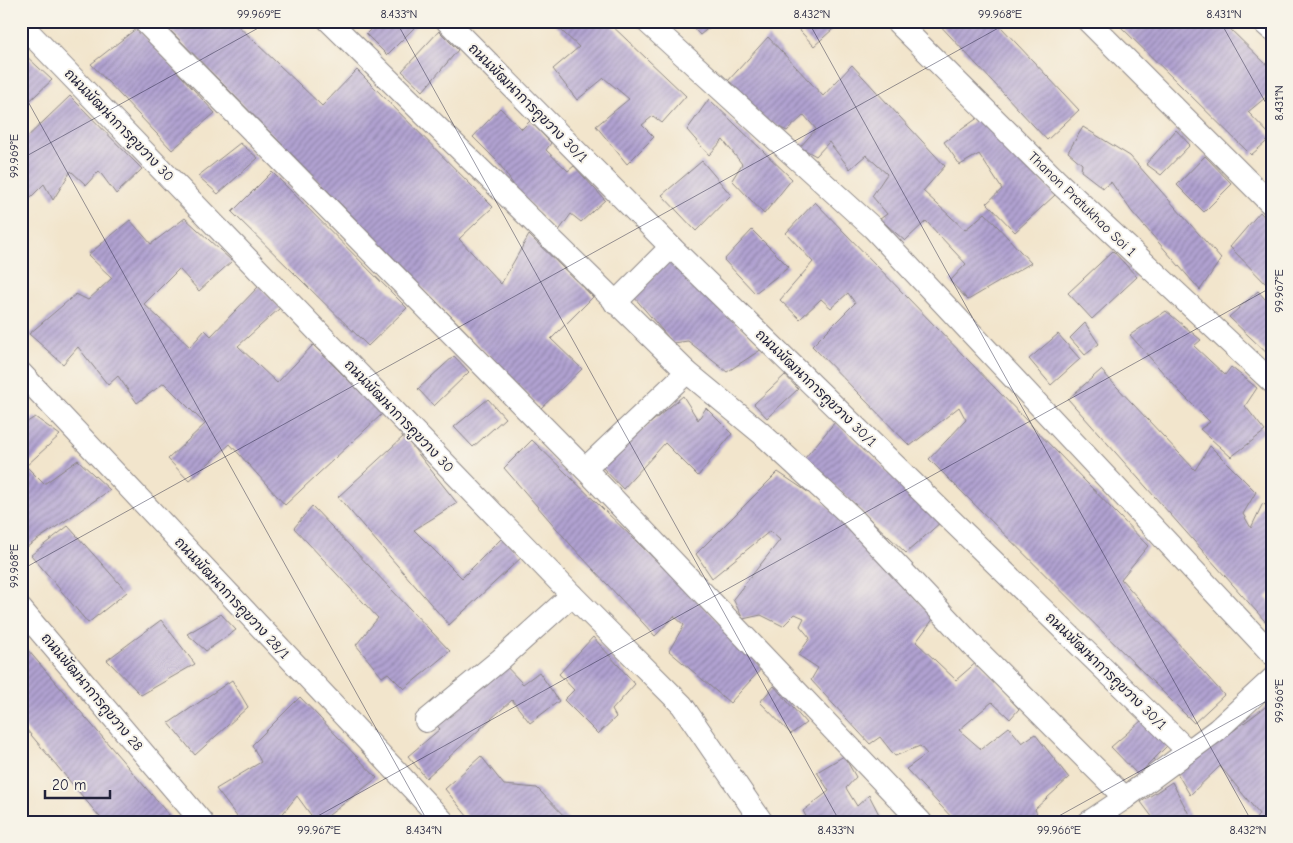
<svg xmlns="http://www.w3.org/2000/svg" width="1293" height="843" viewBox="0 0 1293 843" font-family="'Comic Neue','Playpen Sans Thai',sans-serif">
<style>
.building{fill:url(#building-hatch)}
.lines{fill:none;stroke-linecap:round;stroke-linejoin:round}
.minor-casing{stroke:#8a8484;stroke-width:24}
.minor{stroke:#fff;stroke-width:22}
.ticks{fill:none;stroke:#22223b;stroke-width:1;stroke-opacity:0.45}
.labels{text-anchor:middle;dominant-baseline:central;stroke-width:4;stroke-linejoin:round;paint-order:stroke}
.street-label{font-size:14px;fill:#22223b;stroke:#f7f3e8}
.neatline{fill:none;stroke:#22223b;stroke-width:2}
.ticks-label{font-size:12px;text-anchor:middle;fill:#22223b}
</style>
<defs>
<pattern id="building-hatch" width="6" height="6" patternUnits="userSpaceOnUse" patternTransform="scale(1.25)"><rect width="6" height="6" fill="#b1a2d1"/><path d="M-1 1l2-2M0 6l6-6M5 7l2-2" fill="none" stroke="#9084ab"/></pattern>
</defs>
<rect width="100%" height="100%" fill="#f7f3e8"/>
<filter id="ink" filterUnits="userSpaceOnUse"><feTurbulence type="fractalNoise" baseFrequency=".02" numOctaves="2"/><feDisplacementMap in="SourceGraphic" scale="10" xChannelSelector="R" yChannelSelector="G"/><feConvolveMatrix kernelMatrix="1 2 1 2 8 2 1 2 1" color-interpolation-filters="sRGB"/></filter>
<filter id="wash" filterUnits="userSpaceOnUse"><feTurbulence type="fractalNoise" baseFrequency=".0096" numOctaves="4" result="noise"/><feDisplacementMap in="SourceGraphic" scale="20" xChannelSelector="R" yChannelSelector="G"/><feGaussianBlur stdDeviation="1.12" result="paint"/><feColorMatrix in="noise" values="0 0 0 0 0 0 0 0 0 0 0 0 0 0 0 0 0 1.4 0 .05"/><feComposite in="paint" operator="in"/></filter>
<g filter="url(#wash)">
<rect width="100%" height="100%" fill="#f2e5cc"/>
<g id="blocks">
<g class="building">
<polygon points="170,21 233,21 322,106 357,70 493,207 459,239 501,284 529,235 593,297 551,339 582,369 541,408 166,26"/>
<polygon points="379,21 421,21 387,55 366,34"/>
<polygon points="551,21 607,21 686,96 662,123 653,116 642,125 654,137 627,164 596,126 629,99 604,78 577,100 553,69 579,47"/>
<polygon points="687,21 717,21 700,35"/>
<polygon points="791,21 842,21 814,46"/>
<polygon points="936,21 1007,21 1001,27 1079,110 1047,140"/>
<polygon points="1115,21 1222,21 1272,70 1272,92 1248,112 1272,137 1251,155"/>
<polygon points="137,28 215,113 172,150 91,64"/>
<polygon points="439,31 458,50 423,91 402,71"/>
<polygon points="768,37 823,96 852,65 945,166 923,191 965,230 985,213 1031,263 968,300 950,281 966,264 926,221 905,241 880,219 887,214 872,196 887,174 866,155 850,169 829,142 816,156 800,147 816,129 804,115 787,131 765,120 727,82"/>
<polygon points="24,54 52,80 21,109 21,57"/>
<polygon points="70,96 142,169 116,194 99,171 86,185 71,171 53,200 44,184 21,207 21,143"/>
<polygon points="709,99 792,179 764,214 732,180 742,164 723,140 709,155 687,130"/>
<polygon points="500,108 522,129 530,121 551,143 546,150 568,171 574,166 605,200 581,222 571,214 558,232 517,190 498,162 473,137"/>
<polygon points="979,117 1055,195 1015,232 987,203 1002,189 979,154 960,165 944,142"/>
<polygon points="1083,127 1130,156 1221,259 1200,290 1132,212 1111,182 1103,188 1081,171 1082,164 1068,152"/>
<polygon points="1176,130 1190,145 1161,175 1146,164"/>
<polygon points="240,143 258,158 218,194 198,176"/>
<polygon points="1205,156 1232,184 1204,212 1177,185"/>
<polygon points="702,161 731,195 696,231 662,195"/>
<polygon points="272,172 407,308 368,346 232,212"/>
<polygon points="815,202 1148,546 1121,579 1224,695 1194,723 929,459 966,420 959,407 910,446 812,346 855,303 848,293 831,308 821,299 800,319 780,300 813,262 786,233"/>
<polygon points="1260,212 1272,225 1272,290 1230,247"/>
<polygon points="185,218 232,261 199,291 179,269 144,304 190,347 205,330 211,336 259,286 280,308 238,346 277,383 313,345 382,414 285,505 230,444 189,481 168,459 205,424 164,383 137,403 118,376 108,385 78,347 63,364 29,334 76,294 88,300 112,278 88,255 130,220 151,244"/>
<polygon points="752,230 789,267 755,293 724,260"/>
<polygon points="1113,251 1137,277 1092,319 1068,293"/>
<polygon points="670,259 762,349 727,372 688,341 673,343 634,297"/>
<polygon points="1258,291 1272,307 1272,358 1229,317"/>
<polygon points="1166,311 1201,340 1194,346 1225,375 1231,367 1257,388 1245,406 1265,431 1231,457 1200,429 1210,422 1180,392 1130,335"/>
<polygon points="1085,323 1099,344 1085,355 1070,338"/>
<polygon points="1058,334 1080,359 1051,385 1029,359"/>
<polygon points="454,356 469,372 434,406 418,389"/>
<polygon points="1101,370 1195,470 1210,446 1256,492 1243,514 1251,528 1263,503 1272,512 1272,592 1266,598 1272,604 1272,629 1068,399"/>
<polygon points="785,375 798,389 767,418 754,404"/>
<polygon points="683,396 698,420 706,408 732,434 698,476 665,443 623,489 600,465"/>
<polygon points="488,399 505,418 473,447 454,427"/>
<polygon points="35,417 60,435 26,466 44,484 78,460 110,490 21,551 21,426"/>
<polygon points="835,422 941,522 906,553 805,458"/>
<polygon points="404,436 457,503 414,530 462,578 503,537 523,556 449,625 338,497"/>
<polygon points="532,440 739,641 762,668 730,703 669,651 684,625 674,616 655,636 570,544 504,468"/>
<polygon points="778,472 827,505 934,618 916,642 956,680 978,661 1019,709 1010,719 992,702 959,730 981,749 1009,727 1022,743 1035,734 1069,778 1035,809 1040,822 956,822 906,769 927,754 920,746 895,756 880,737 870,744 811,680 818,668 798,655 810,638 800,626 804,618 795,614 783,626 761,615 743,619 733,599 780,540 770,531 712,578 696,554"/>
<polygon points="312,506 450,651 404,689 388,673 382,677 356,645 378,618 294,528"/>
<polygon points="68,526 127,592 88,623 31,555"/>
<polygon points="221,614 236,630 206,651 187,634"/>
<polygon points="161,620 195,664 141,695 107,660"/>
<polygon points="593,637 635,684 612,710 616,717 598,734 564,700 574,690 559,674"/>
<polygon points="21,642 175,822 104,822 21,723"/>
<polygon points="502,662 523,684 539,672 559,701 530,723 512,700 426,778 408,756 440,729 434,722"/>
<polygon points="232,680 248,707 195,755 169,723"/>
<polygon points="774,686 806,723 791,734 760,702"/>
<polygon points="300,697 377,778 320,822 316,822 297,796 276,822 241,822 216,789 261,762 252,745"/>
<polygon points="1272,702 1272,822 1254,822 1259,814 1220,766 1190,795 1177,773"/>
<polygon points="1141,721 1168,745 1138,775 1111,747"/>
<polygon points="481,756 504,785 537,788 570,822 472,822 445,789"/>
<polygon points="844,756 856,777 846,788 857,806 869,795 883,822 809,822 803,811 829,791 817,772"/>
<polygon points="1172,782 1193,822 1156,822 1141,802"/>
</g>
</g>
</g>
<g filter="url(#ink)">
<use href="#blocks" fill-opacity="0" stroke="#8a8484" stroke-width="1"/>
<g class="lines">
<g class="minor-casing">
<g id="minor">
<polyline points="144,21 585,469 921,822"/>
<polyline points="329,21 687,372 761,433 852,517 974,647 1125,798"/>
<polyline points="447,21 671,247 1188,751"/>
<polyline points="646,21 873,228 1272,654"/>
<polyline points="896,21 1057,181 1272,382"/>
<polyline points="1088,21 1272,205"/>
<polyline points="1262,21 1272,30"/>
<polyline points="21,24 572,595 682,705 762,822"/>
<polyline points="615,303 671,247"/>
<polyline points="21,373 444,822"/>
<polyline points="585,469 687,372"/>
<polyline points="21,609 202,822"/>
<polyline points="426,721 501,659 572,595"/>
<polyline points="1089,822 1125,798 1217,730 1272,679"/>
</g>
</g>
<use href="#minor" class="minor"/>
</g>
</g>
<path class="ticks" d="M 396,21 L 840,822M 808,21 L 1252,822M 1220,21 L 1272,114M 21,89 L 428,822M 21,159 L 271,21M 21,570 L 1011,21M 307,822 L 1272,287M 1048,822 L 1272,698"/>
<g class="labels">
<g class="street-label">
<text transform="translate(528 103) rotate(45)">ถนนพัฒนาการคูขวาง 30/1</text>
<text transform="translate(119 125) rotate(46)">ถนนพัฒนาการคูขวาง 30</text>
<text transform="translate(1082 204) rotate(44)">Thanon Pratukhao Soi 1</text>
<text transform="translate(816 388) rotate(44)">ถนนพัฒนาการคูขวาง 30/1</text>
<text transform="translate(399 416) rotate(46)">ถนนพัฒนาการคูขวาง 30</text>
<text transform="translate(232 598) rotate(47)">ถนนพัฒนาการคูขวาง 28/1</text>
<text transform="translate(1106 671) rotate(44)">ถนนพัฒนาการคูขวาง 30/1</text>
<text transform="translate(92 692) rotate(50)">ถนนพัฒนาการคูขวาง 28</text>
</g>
</g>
<rect width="1293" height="843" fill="none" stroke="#f7f3e8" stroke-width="55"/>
<path d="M45 790v8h65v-8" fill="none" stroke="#22223b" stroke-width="2.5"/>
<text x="52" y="790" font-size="15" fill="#22223b" stroke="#f7f3e8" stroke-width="4" paint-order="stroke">20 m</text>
<rect x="28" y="28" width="1238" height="788" class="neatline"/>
<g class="ticks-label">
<text x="259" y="18">99.969°E</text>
<text x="399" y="18">8.433°N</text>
<text x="812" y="18">8.432°N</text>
<text x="1000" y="18">99.968°E</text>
<text x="1224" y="18">8.431°N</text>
<text transform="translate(1279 103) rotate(-90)" y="4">8.431°N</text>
<text transform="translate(14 156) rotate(-90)" y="4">99.969°E</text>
<text transform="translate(1279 291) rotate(-90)" y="4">99.967°E</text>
<text transform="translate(14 566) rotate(-90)" y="4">99.968°E</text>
<text transform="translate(1279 701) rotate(-90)" y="4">99.966°E</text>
<text x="319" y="834">99.967°E</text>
<text x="424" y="834">8.434°N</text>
<text x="836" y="834">8.433°N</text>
<text x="1059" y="834">99.966°E</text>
<text x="1248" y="834">8.432°N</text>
</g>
</svg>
